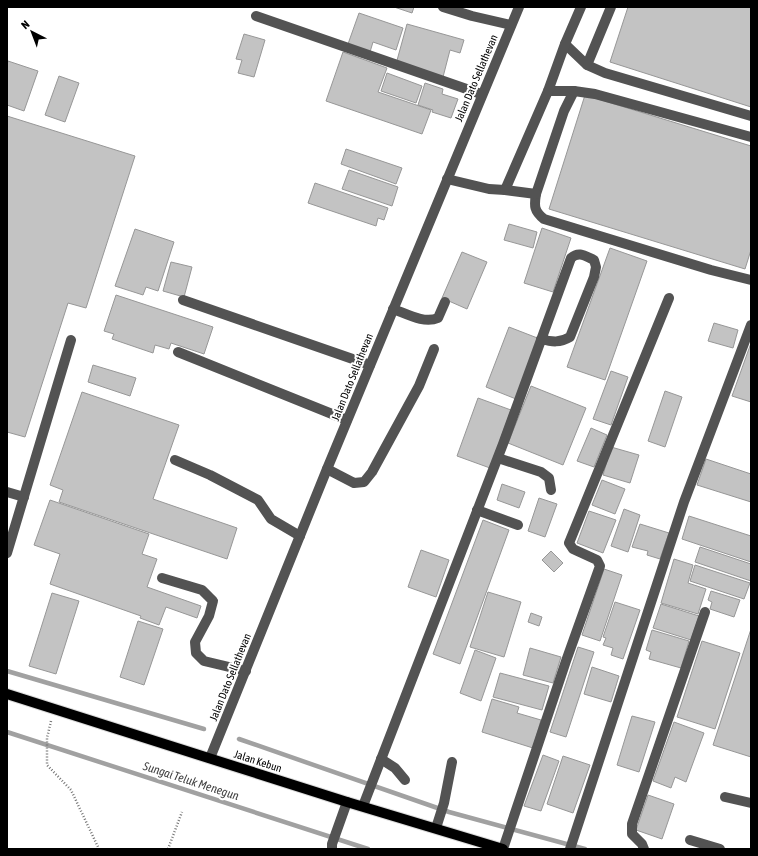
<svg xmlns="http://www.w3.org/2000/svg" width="758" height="856" viewBox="0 0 758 856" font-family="'Asap Condensed',sans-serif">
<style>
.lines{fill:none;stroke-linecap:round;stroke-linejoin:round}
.stream{stroke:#a1a1a1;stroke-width:4.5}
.building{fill:#c3c3c3;stroke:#979797}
.major-casing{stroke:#dbdbdb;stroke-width:12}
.path{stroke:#757575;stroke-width:2.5;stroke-dasharray:1 2;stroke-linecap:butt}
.minor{stroke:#535353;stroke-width:10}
.major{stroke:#000;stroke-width:10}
.labels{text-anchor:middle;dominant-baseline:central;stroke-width:4;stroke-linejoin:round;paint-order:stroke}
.street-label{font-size:11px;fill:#000;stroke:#fff}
.water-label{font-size:12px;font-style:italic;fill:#424242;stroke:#fff}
</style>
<rect width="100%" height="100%" fill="#fff"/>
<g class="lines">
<g class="stream">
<polyline points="7,671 204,729"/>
<polyline points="7,732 368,849"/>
<polyline points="239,739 449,812 585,849"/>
</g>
</g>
<g class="building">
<polygon points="394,7 414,7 412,13"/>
<polygon points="628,7 751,7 751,107 610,62"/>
<polygon points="359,13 403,28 396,50 373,42 370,52 348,44"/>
<polygon points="407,24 464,40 460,53 450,50 443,77 396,64"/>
<polygon points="244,34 265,40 254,77 238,73 242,60 236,59"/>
<polygon points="343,52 387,68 378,92 431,110 422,134 326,101"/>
<polygon points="8,61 38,71 24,111 7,105 7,65"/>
<polygon points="387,73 422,86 416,103 381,91"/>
<polygon points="59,76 79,83 65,122 45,115"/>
<polygon points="425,83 443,89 442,94 458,99 451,118 432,112 433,110 418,105"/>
<polygon points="585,95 751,146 751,250 745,269 549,209"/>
<polygon points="7,116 135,156 86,308 68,303 25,437 7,432"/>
<polygon points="346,149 402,168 396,184 341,164"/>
<polygon points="349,170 398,187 392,206 342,189"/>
<polygon points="315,183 388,208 384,220 378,218 376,226 308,203"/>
<polygon points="509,224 537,232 533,248 504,240"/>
<polygon points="542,228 571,238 553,292 524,283"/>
<polygon points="135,229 174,242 158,291 146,287 143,295 115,286"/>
<polygon points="610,248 647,261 605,380 567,367"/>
<polygon points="462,252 487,262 467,309 442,298"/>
<polygon points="171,262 192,267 184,297 163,291"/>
<polygon points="116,295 213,327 204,354 171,343 169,349 155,345 153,353 112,339 114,334 104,331"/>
<polygon points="714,323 738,330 733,348 708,341"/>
<polygon points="509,327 540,339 516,399 486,387"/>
<polygon points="751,343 751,402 732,396"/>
<polygon points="93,365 136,378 130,396 88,382"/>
<polygon points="611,371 628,377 611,425 593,419"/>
<polygon points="531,386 586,408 563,465 508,443"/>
<polygon points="665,391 682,397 665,447 648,441"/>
<polygon points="82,392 179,425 153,499 237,528 227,559 59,502 63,490 50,485"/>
<polygon points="478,398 511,410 490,468 457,456"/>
<polygon points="591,428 607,435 594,467 577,461"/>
<polygon points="611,447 639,455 630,483 603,475"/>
<polygon points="706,459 751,474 751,502 697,485"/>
<polygon points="602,480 625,489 615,514 592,505"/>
<polygon points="502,484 525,492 519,508 497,500"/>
<polygon points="539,498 557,504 545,537 528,531"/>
<polygon points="50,500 149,534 142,554 157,559 147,587 201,606 197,618 166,607 159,625 140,618 141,616 50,584 60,554 34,545"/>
<polygon points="624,509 640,515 628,552 611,546"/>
<polygon points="589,511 616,520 603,553 577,543"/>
<polygon points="689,516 751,536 751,562 682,539"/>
<polygon points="483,520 509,530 460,664 433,654"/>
<polygon points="640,524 669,533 660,559 647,555 648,551 632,547"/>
<polygon points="700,547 751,564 751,581 695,562"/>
<polygon points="421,550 449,560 436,597 408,587"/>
<polygon points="551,551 563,563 554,572 542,560"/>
<polygon points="674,559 693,565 688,583 706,589 698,614 661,603"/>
<polygon points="695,565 750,583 744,599 690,581"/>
<polygon points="604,569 622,575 600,641 582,635"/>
<polygon points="711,591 740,600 734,617 710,609 712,602 708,600"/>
<polygon points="488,592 521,602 504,657 470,647"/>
<polygon points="52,593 79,601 56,674 29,666"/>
<polygon points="615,602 640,610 623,659 611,655 613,648 603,645 606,638 603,637"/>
<polygon points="661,604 699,616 691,640 653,628"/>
<polygon points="531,613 542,617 539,626 528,622"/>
<polygon points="138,621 163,629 144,685 120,677"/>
<polygon points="751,629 751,757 713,745"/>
<polygon points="652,630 689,641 681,668 649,659 651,652 646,650"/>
<polygon points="702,641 740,653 715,729 677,717"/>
<polygon points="578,647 594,652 566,737 550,732"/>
<polygon points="530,648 561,657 553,683 523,675"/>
<polygon points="475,650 496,658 481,701 460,693"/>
<polygon points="592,667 619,676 611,702 584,694"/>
<polygon points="500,673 549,686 542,710 493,697"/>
<polygon points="492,699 519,707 517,713 541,720 533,748 482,732"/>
<polygon points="632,716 655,722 639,772 617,765"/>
<polygon points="674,722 704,733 686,782 675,777 671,788 653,781"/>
<polygon points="543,755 559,761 541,811 524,806"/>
<polygon points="563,756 590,765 573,813 547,804"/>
<polygon points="648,795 674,804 662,839 636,830"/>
</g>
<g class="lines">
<g class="major-casing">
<polyline id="major" points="7,694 347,802 503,849"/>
</g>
<g class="path">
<polyline points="51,721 47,738 47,765 71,790 99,849"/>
<polyline points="168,849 182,812"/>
</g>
<g class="minor">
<polyline points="443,7 472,16 511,25"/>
<polyline points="611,7 587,65 605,73 751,116"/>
<polyline points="256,16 481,94"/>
<polyline points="565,44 587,65"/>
<path d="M 548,91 L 574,91 L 564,111 L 536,194 C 534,206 534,211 544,219 L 711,270 L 751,280"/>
<polyline points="574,91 595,94 751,137"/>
<polyline points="447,179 489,189 505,190 548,91 565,44 581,7"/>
<polyline points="505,190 536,194"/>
<polyline points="183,300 370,365"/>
<path d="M 393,309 C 407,314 424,324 438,318 L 445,302"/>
<polyline points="178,352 347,420"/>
<polyline points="498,458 541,472 549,478 551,490"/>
<polyline points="175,460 210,475 258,500 271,519 300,536"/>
<polyline points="327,469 354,483 364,482 372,472 419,386 434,349"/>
<polyline points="7,492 24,497"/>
<polyline points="477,510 518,525"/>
<polyline points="7,553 71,340"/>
<polyline points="162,578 202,590 213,601 209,616 195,642 196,653 204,661 246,671"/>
<polyline points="210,758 327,469 519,7"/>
<polyline points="381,759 395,768 405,780"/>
<polyline points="725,797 751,803"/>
<path d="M 363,806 L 503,444 L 571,258 C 579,251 585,256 594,260 L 596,267 L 594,277 L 570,337 C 560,343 552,342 541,339"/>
<polyline points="436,828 444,803 452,762"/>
<polyline points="690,840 720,849"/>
<polyline points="332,849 332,844 347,802"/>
<polyline points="503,849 566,661 600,566 597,560 573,549 569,543 669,298"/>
<polyline points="570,849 684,502 751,325"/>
<polyline points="644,849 642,844 632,834 632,824 705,612"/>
</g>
<use href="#major" class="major"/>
</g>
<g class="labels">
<g class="street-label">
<text transform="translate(476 78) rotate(-67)">Jalan Dato Sellathevan</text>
<text transform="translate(352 377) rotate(-68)">Jalan Dato Sellathevan</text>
<text transform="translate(230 677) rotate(-68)">Jalan Dato Sellathevan</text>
<text transform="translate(258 761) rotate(18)">Jalan Kebun</text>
</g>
<g class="water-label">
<text transform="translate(191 781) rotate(18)">Sungai Teluk Menegun</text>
</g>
</g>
<rect width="758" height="856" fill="none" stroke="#000000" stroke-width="16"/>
<g transform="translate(32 32) rotate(318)" stroke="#ffffff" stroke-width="3" paint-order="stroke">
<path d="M0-3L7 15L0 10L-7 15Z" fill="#000000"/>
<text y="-6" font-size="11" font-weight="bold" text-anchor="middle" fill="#000000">N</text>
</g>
</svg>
